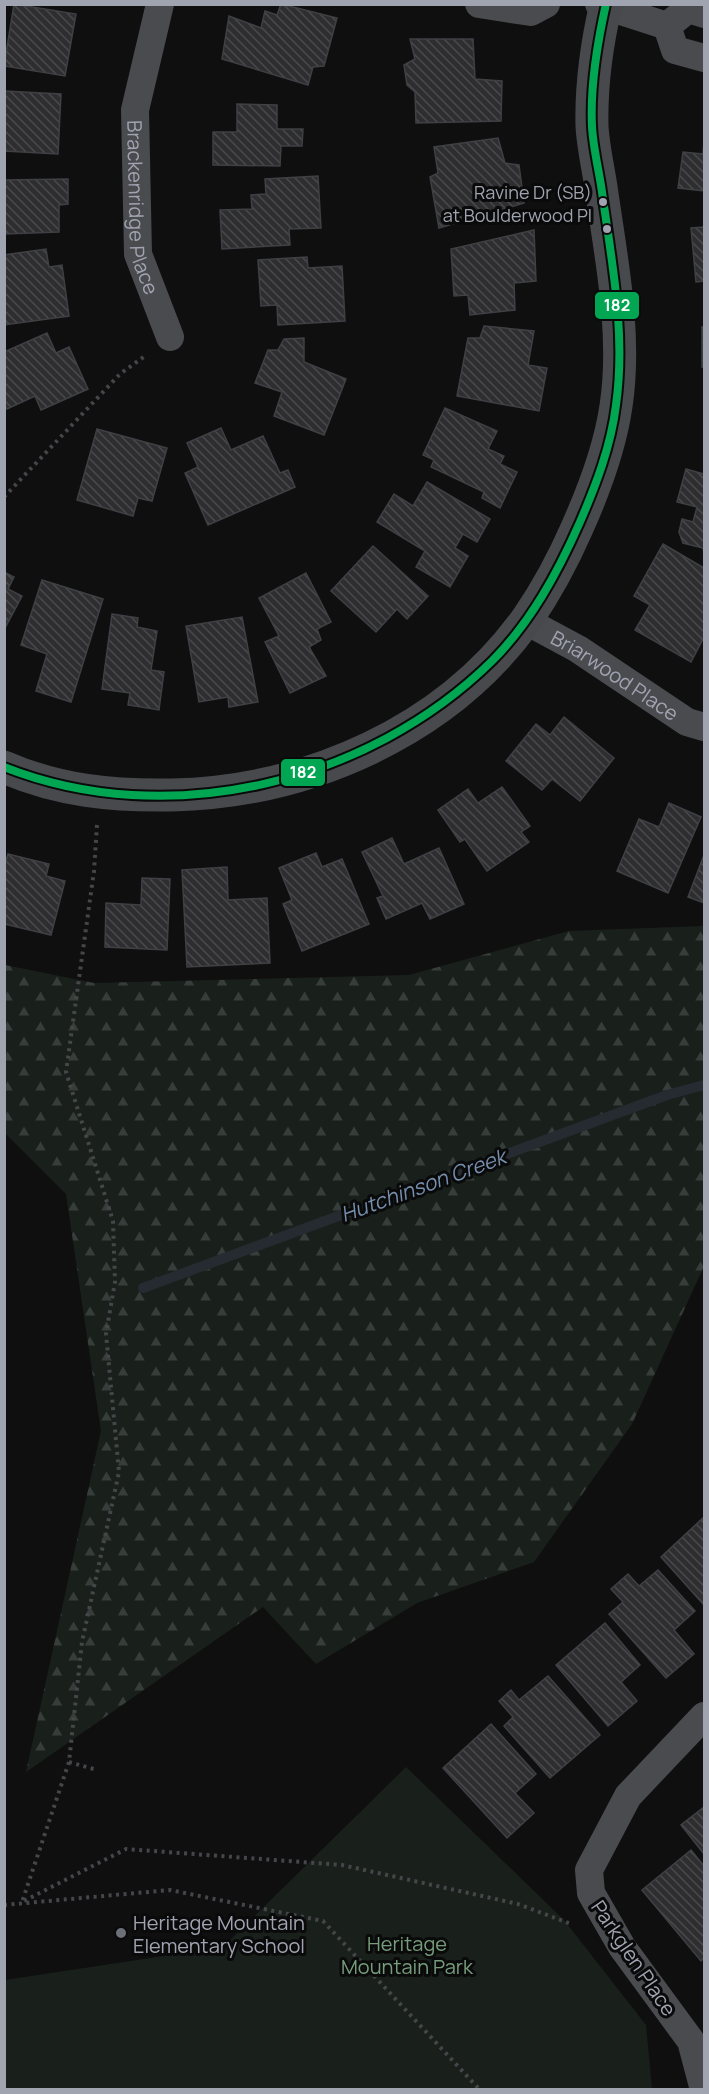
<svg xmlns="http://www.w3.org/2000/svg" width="709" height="2094" viewBox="0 0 709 2094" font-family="Manrope,sans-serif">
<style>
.green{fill:#19201b}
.forest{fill:url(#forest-firs)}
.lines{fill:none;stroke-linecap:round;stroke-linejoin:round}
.stream{stroke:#262b32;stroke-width:10}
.building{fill:url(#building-back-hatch);stroke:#3e4044;stroke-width:1.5}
.path{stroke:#45464a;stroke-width:4;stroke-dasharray:3 4.5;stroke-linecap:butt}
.street{stroke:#4a4b4f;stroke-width:28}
.secondary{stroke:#48494c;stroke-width:33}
.bus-1-casing{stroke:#0a0a0b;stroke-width:12}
.bus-1{stroke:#00a651;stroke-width:8}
.bus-dot{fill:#a0a4b1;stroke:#0a0a0b;stroke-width:2}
.poi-dot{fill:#6d7079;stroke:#0a0a0b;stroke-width:2}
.labels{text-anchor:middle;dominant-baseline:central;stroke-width:6;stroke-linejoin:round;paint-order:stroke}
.bus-label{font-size:18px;fill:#a0a4b1;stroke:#0a0a0b;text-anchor:end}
.street-label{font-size:20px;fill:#a0a4b1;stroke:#0a0a0b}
.poi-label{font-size:20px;fill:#a0a4b1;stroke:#0a0a0b;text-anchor:start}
.park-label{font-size:20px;fill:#769d7c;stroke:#0a0a0b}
.water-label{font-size:21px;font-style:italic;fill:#768fad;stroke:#0a0a0b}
.line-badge{stroke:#0a0a0b;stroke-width:2}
.badge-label{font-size:16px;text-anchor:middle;font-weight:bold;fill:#fff}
</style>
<defs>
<pattern id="forest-firs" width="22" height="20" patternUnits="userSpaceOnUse" patternTransform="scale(1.5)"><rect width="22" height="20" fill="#19201b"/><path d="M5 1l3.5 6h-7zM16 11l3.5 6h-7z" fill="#373d3a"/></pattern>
<pattern id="building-back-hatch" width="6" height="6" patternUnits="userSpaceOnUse" patternTransform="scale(1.5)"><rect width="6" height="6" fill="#2e2e30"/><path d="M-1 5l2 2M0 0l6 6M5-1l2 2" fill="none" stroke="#49494c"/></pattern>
</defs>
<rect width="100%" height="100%" fill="#0f0f10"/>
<polygon class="green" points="406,1767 564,1920 646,2025 652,2089 5,2089 5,1980 223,1947"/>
<polygon class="forest" points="704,926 704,1266 632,1424 534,1562 417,1603 316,1664 263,1607 26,1772 101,1431 66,1194 5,1133 5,965 94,983 409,975 569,931"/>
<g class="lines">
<polyline class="stream" points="143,1288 667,1095 704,1085"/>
</g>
<g class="building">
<polygon points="14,4 76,14 65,76 4,66"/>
<polygon points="281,4 337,18 324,66 313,67 308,85 222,59 229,16 261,28 265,11 277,15"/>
<polygon points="410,39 473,39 475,79 502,81 501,121 416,123 415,92 407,85 404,65 415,59"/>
<polygon points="4,91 61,94 58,154 4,151"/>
<polygon points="237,104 277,105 277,129 303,129 302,146 281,146 280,166 213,165 213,132 237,132"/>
<polygon points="498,138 505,163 519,165 524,203 439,228 430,177 438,173 434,147"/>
<polygon points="704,141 704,191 678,188 683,152 703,154"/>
<polygon points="318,176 321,228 289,229 290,245 222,249 220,210 252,209 251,195 266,194 265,179"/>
<polygon points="68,179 68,204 59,205 59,232 4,234 4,180"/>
<polygon points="704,227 704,281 696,282 691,228"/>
<polygon points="534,230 536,281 514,283 515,310 470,315 468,295 454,296 451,249"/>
<polygon points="46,249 49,267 62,265 69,316 4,325 4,255"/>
<polygon points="307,257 308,268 342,266 345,321 278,325 277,305 261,306 258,260"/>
<polygon points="484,326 534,331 528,365 547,368 539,411 457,396 468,338 480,338"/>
<rect x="702" y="327" width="2" height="40"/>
<polygon points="47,333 56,353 69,347 88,389 41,410 35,396 7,409 4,403 4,352"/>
<polygon points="304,338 304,362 346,379 324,435 274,416 282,392 255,383 268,350 278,350 284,339"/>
<polygon points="445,408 497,431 488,449 504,456 500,464 517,472 500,508 482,498 484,492 431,467 434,460 423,455"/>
<polygon points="221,428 231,450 263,436 280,473 288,470 295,487 208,525 185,473 198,467 187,443"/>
<polygon points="97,429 167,448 152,501 138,498 133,516 77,500"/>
<polygon points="686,469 704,474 704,553 703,548 683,543 679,532 682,519 693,522 697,507 677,502"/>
<polygon points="427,482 490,519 477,542 463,534 455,548 468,556 450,587 416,567 425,551 377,522 394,494 413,506"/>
<polygon points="663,544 704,568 704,637 691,662 635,630 650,605 634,596"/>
<polygon points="373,546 428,596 407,619 397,609 376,632 331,591"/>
<polygon points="4,572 14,577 8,589 22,596 4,630"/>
<polygon points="306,573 331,622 317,629 321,640 309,647 326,676 290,693 265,642 279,636 259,598"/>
<polygon points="42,580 103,599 71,702 36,691 47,654 21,645"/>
<polygon points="112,614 138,618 137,627 157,631 151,670 164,672 159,710 128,705 130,693 102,689"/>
<polygon points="242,617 258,702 229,707 228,697 199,702 186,626"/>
<polygon points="564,717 614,758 580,801 552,779 542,790 506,761 536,724 550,735"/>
<polygon points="502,787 530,826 521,832 529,842 487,871 465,839 460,842 438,810 468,789 478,803"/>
<polygon points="669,803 701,817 668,893 617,871 639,819 659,827"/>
<polygon points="392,838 404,864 439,848 464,904 430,919 422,903 386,919 377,898 383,896 362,852"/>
<polygon points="316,853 322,867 342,859 369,924 302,951 283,904 292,900 279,868"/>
<polygon points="8,854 49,864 46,876 65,881 51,935 4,924 4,869"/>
<polygon points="704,855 704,903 688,897"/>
<polygon points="227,867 228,900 267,898 270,963 187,967 182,870"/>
<polygon points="142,878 170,879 167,950 105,947 106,903 141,905"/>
<polygon points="704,1517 704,1605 661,1557"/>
<polygon points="658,1570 695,1611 674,1630 694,1654 666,1678 609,1614 623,1602 611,1589 628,1574 639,1586"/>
<polygon points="605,1623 640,1665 621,1682 637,1701 608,1726 556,1665"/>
<polygon points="548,1676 600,1735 550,1778 504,1726 513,1717 499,1701 511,1690 519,1700"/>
<polygon points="491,1724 536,1774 515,1793 534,1813 507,1838 443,1768"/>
<polygon points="704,1807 704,1854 681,1825"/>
<polygon points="691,1850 704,1866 704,1958 701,1961 642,1890"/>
</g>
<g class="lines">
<g class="path">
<polyline points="4,497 120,374 145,356"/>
<polyline points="97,825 94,871 66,1072 113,1221 115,1282 106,1334 119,1472 82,1642 69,1762 22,1902 126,1849 342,1865 518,1904 571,1924"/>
<polyline points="69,1762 97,1770"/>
<polyline points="4,1905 170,1890 323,1921 480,2090"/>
</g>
<g class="street">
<path id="s1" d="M 160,4 L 135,110 L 138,254 L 170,337"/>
<polyline points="479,4 531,12 546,4"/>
<polyline points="599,4 667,26"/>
<polyline points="667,26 675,50 704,58"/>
<polyline points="667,26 688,9 704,14"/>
<path id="s2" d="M 526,621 L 578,649 L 687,722 L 704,727"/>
<polyline points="704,2090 691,2041 622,1947 591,1893 589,1870 628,1796 704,1716"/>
</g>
<path class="secondary" d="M 4,767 C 59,791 113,796 172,795 C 307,792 446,732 527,619 C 547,590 563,560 577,528 C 594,490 610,448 616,406 C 627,334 611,258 601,187 C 598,167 593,146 592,126 C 591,86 597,43 606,4"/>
<g class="bus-1-casing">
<path id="bus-1" d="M 4,767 C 168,832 368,783 492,661 C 531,622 558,572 580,522 C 596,485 611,446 616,405 C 626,334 612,263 602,192 C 599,170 593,148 592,126 C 590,85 597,44 606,4"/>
</g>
<use href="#bus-1" class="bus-1"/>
</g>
<g class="bus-dot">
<circle cx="603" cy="202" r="5"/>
<circle cx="607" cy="229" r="5"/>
</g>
<circle class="poi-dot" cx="121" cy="1933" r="6"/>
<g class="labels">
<g class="bus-label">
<text x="592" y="192">Ravine Dr (SB)<tspan x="592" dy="23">at Boulderwood Pl</tspan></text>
</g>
<g class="street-label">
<text stroke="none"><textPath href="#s1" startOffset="207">Brackenridge Place</textPath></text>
<text stroke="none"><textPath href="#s2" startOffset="104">Briarwood Place</textPath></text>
<text transform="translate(634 1958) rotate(56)">Parkglen Place</text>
</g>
<g class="poi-label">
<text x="133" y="1922">Heritage Mountain<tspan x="133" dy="23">Elementary School</tspan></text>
</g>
<g class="park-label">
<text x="407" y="1943">Heritage<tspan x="407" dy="23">Mountain Park</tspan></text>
</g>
<g class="water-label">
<text transform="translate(423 1185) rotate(-20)">Hutchinson Creek</text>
</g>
</g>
<g class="line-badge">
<rect x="594" y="291" width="46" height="29" rx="6" fill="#00a651"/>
<rect x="280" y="758" width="46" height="29" rx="6" fill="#00a651"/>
</g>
<g class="badge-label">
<text x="617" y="311">182</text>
<text x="303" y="778">182</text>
</g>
<rect width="709" height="2094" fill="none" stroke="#a0a4b1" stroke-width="12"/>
</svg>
